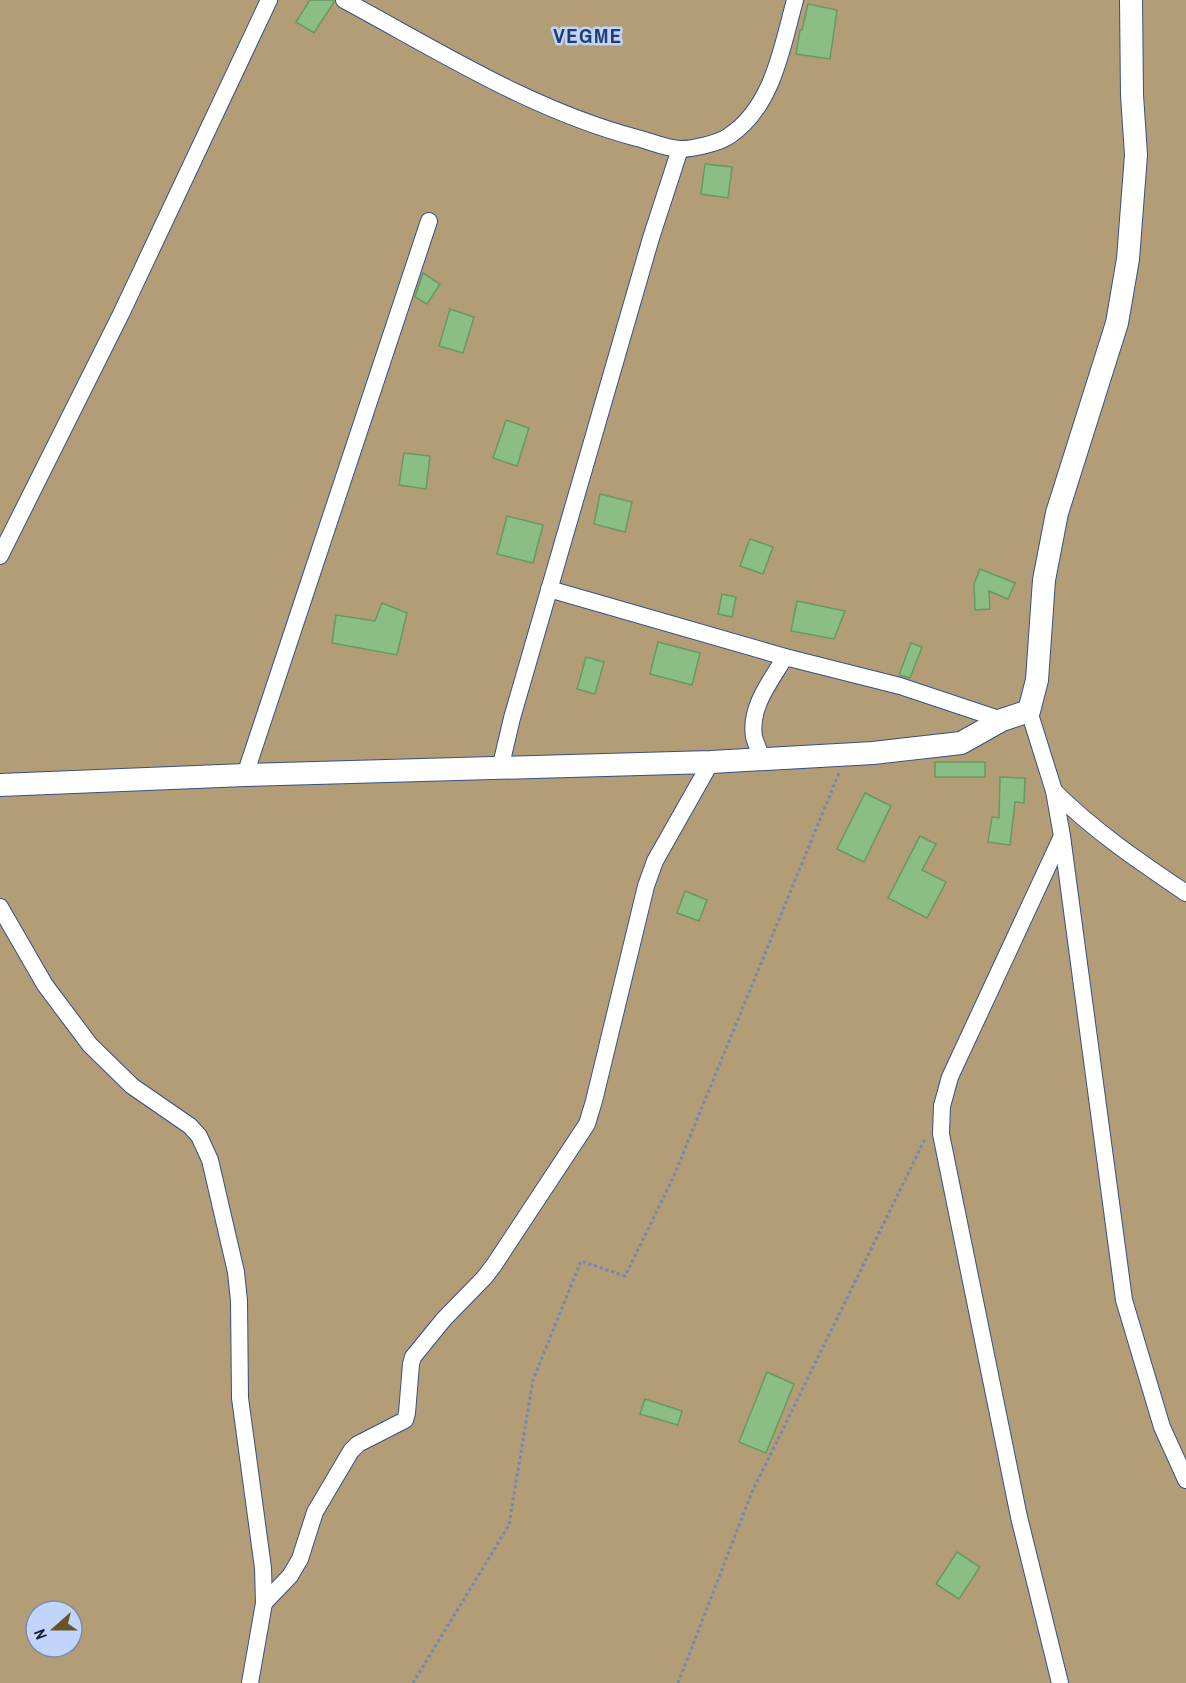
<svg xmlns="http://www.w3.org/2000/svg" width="1186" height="1683" viewBox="0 0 1186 1683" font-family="'Archivo Narrow',sans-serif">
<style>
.green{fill:#b39d76;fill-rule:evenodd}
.building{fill:#8abe85;stroke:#689863;stroke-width:1.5}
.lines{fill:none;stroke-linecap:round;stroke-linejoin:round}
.street-casing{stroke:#355185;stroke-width:18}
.secondary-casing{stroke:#355185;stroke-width:24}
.path{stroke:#7288af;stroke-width:3;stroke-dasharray:3 3;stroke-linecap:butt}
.street{stroke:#fff;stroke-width:16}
.secondary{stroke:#fff;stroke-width:22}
.labels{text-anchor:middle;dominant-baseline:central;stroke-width:5;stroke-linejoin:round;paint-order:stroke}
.district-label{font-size:21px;font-weight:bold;letter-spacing:1.5px;fill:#243e71;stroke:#c1d5fa}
</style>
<rect width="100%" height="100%" fill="#adc8f9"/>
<path class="green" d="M 0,0 L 1186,0 L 1186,1683 L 0,1683 ZM 36,1611 L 72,1611 L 72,1647 L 36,1647 Z"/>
<g class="building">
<polygon points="310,0 334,0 334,2 314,33 296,22"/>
<polygon points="808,4 837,10 830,59 796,54 800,30 802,30"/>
<polygon points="705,164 732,167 728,198 701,194"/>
<polygon points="423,273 440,284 427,304 415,297"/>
<polygon points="450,309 474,317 463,353 439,346"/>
<polygon points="506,420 529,428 517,466 493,458"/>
<polygon points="404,453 430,456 426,489 399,485"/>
<polygon points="600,494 632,502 625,532 594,524"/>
<polygon points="507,516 543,525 533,563 497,554"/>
<polygon points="750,539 773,547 763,574 740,566"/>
<polygon points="980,569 1015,583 1008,599 989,591 990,609 975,610 974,584"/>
<polygon points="722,594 736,597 732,617 718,614"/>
<polygon points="797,601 845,611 834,639 791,631"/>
<polygon points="382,603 407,613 397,655 332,643 336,615 375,621"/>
<polygon points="658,642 700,653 692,685 650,674"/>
<polygon points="911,643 922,647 910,678 899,675"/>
<polygon points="586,657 604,662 595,694 577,689"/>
<rect x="935" y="762" width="50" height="15"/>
<polygon points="1000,777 1025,778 1024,803 1015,802 1010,845 988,842 992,817 999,818"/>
<polygon points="865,793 891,806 864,862 837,849"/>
<polygon points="920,836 936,844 922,870 946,882 927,918 888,898"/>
<polygon points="685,891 707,900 699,921 677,913"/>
<polygon points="767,1372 794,1384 766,1453 739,1442"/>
<polygon points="645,1399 682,1411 678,1425 640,1414"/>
<polygon points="957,1552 980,1567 959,1599 936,1584"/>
</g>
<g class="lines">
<g class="street-casing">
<g id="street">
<path d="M 344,0 C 439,51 531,110 637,138 C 650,141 667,149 681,149 C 693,149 719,143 729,136 C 773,107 782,47 795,0"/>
<polyline points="0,556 121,314 269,0"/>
<polyline points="549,589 785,657 900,686 1002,720"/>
<polyline points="1029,711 1054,791 1062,836 1124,1300 1162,1427 1186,1480"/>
<path d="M 762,759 C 760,752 756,744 754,737 C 749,707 771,681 785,657"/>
<polyline points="500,769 512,718 651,238 680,149"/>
<polyline points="245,775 429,221"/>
<path d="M 1054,791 C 1094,831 1140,862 1186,893"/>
<polyline points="0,907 45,985 90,1045 132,1086 190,1126 199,1136 210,1160 236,1272 239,1301 240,1398 263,1568 264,1603 250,1683"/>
<polyline points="264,1603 290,1576 300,1559 315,1512 351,1451 358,1444 405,1420 407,1413 411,1364 413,1357 444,1319 484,1278 494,1265 587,1124 594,1101 646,886 655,861 711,762"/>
<polyline points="1060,1683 1019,1517 941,1134 942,1106 950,1077 1062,836"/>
</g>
</g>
<g class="secondary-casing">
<polyline id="secondary" points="0,785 245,775 711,762 873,753 961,743 1002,720 1029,711 1037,680 1044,580 1057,513 1117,323 1128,259 1136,155 1132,95 1131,0"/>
</g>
<g class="path">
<polyline points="413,1683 509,1525 533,1380 581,1261 625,1276 673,1178 839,773"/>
<polyline points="678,1683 752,1492 926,1137"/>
</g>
<use href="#street" class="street"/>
<use href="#secondary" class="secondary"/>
</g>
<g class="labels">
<g class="district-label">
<text x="588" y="35">VEGME</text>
</g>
</g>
<g transform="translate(54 1629) rotate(249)"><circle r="28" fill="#c1d5fa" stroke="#7b8cac" stroke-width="1.5"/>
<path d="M0-4.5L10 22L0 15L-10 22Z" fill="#6b5324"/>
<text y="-9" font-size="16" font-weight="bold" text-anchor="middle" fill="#131f36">N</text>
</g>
</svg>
